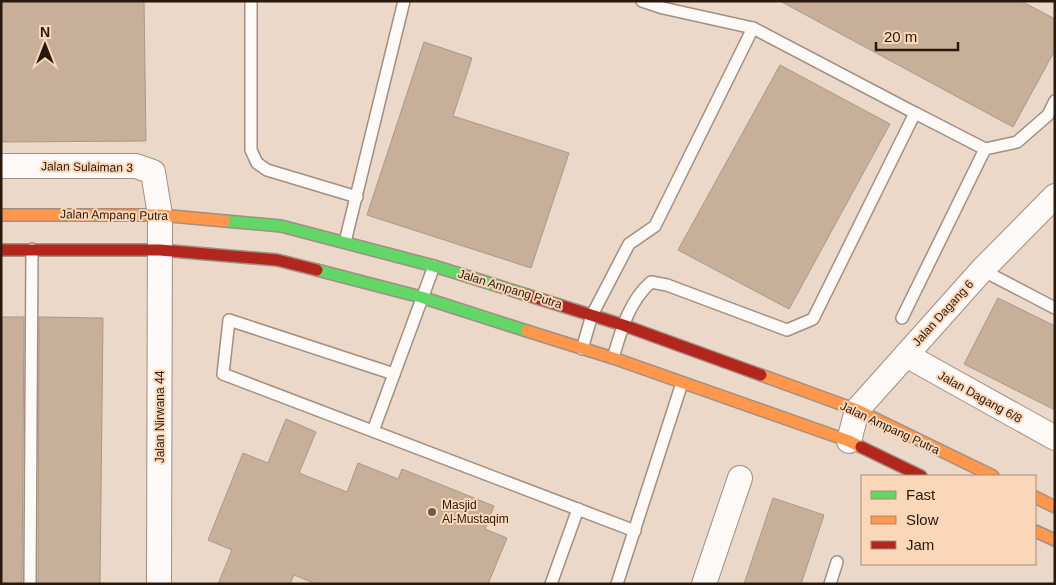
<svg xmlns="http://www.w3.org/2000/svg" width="1056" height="585" viewBox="0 0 1056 585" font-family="Helvetica,sans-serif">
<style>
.building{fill:#c8af99;stroke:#a8988a}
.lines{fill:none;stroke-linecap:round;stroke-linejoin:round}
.lane-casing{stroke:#a08f82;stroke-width:14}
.street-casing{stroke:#a08f82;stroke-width:26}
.fast-casing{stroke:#a08f82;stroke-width:14}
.slow-casing{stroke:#a08f82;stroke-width:14}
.jam-casing{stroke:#a08f82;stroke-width:14}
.lane{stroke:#fcf9f7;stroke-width:11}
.street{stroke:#fcf9f7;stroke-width:24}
.fast{stroke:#63d668;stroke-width:11}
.slow{stroke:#ff974d;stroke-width:11}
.jam{stroke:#b3261e;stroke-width:11}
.poi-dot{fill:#6d5c4e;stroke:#fbd7ba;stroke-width:2}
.labels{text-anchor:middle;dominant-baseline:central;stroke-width:4;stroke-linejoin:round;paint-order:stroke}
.street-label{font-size:12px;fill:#29190c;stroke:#fbd7ba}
.poi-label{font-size:12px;fill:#29190c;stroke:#fbd7ba;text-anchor:start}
</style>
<rect width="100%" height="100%" fill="#ecd8c9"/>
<g class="building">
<polygon points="1,1 144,1 146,141 1,142"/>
<polygon points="780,1 1021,1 1055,19 1055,50 1013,127"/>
<polygon points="424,42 472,58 453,116 569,153 531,268 367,215"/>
<polygon points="780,65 890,124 789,309 678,250"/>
<polygon points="998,298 1055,326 1055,410 964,364"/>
<polygon points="1,317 24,317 22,584 1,584"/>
<polygon points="39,317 103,318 100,584 38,584"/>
<polygon points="286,419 316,432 299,473 347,492 358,463 398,479 402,469 494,506 485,529 507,538 488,584 316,584 294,575 290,584 218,584 232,550 208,540 243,453 268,463"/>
<polygon points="773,498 824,515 801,584 744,584"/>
</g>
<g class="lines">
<g class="lane-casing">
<g id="lane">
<polyline points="251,1 251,150 257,163 267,170 357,197"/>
<polyline points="642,1 663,8 753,28 915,113"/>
<polyline points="345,242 404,1"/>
<polyline points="982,270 1055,308"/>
<polyline points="902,318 985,149"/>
<polyline points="582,349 592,315 629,244 655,226 753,28"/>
<path d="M 613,358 C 621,331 629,301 651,282 L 667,285 L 787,330 L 813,319 L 915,113 L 985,149 L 1017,142 L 1048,115 L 1055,101"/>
<polyline points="394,374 229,320 223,374 635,531"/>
<polyline points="373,431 434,266"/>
<polyline points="30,584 32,249"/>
<polyline points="551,584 578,509"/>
<polyline points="617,584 682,383"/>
<polyline points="830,584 837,562"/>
</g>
</g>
<g class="street-casing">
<g id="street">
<polyline points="1,166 136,166 153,172 160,215 159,584"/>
<polyline points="906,355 1055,438"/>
<polyline points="849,441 857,410 982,270 1055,196"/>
<polyline points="704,584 740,478"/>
</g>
</g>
<g class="fast-casing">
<g id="fast">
<polyline points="225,221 281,226 434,266 527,295"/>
<polyline points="317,270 421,297 527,331"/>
</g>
</g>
<g class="slow-casing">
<g id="slow">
<polyline points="1,215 160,215 225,221"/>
<polyline points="527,331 613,358 849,441 861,447"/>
<polyline points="761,375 857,410 993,476"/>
<polyline points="1035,497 1055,507"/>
<polyline points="1035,531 1055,540"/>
</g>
</g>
<g class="jam-casing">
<g id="jam">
<polyline points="1,250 160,250 277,260 317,270"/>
<polyline points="527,295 623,325 761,375"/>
<polyline points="861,447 921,476"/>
</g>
</g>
<use href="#lane" class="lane"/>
<use href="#street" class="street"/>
<use href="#fast" class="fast"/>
<use href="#slow" class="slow"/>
<use href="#jam" class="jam"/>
</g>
<circle class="poi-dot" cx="432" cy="512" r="5"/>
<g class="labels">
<g class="street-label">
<text transform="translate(87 167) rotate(1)">Jalan Sulaiman 3</text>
<text transform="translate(114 215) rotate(1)">Jalan Ampang Putra</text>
<text transform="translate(510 289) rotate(17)">Jalan Ampang Putra</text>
<text transform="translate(943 313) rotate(-48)">Jalan Dagang 6</text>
<text transform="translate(980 397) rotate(29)">Jalan Dagang 6/8</text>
<text transform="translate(160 417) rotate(-90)">Jalan Nirwana 44</text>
<text transform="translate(890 428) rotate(25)">Jalan Ampang Putra</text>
</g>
<g class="poi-label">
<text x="442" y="505">Masjid<tspan x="442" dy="14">Al-Mustaqim</tspan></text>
</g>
</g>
<rect width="1056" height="585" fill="none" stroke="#29190c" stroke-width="5"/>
<rect x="861" y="475" width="175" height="90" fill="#fbd7ba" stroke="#a78b74"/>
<rect x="871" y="491" width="25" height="8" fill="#63d668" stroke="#a78b74"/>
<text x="906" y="500" font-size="15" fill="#29190c">Fast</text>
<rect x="871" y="516" width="25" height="8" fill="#ff974d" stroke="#a78b74"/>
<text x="906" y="525" font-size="15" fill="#29190c">Slow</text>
<rect x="871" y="541" width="25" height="8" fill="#b3261e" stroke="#a78b74"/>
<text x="906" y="550" font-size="15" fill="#29190c">Jam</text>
<g transform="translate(45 45)" stroke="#fbd7ba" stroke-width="4" paint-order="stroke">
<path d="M0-4L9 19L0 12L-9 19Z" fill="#29190c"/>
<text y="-8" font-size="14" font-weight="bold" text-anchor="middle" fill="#29190c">N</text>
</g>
<path d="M876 42v8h82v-8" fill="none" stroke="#29190c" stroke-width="2.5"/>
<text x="884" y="42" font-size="15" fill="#29190c" stroke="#fbd7ba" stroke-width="4" paint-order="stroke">20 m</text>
</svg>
